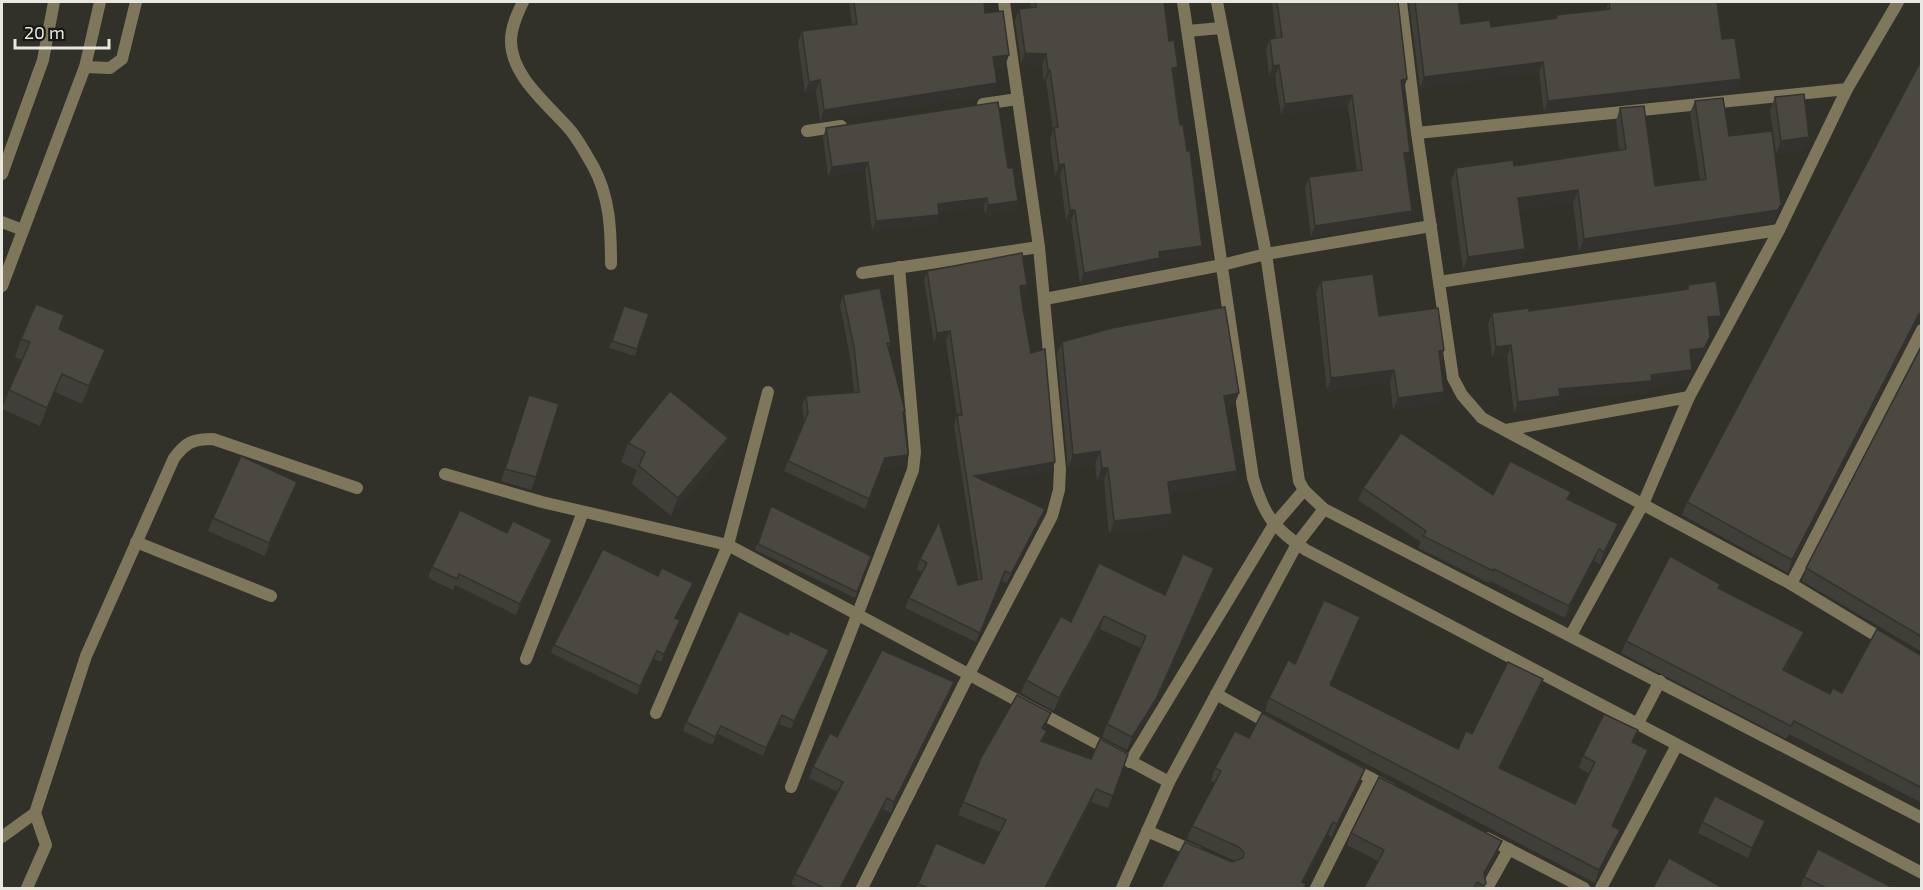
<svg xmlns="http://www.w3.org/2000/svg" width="1923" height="890" viewBox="0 0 1923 890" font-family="'Exo 2',sans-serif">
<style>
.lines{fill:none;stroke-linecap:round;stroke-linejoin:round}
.service{stroke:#7f775b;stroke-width:12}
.minor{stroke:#7f775b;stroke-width:12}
.wall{fill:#403e38}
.shaded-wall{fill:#34322e}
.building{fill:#4a4841;stroke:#34322e;stroke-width:1.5}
</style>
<rect width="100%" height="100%" fill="#313029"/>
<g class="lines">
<g class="service">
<path d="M 523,2 C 517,14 511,27 511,41 C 511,77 550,106 571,131 C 579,141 586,154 593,166 C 610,197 611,230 611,264"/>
<polyline points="85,67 110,68 122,59 136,2"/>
</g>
<g class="minor">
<path d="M 1183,2 L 1253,478 C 1264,515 1273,528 1306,550 L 1922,873"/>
<polyline points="1217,2 1266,254 1299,481 1304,490 1324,509 1922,818"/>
<polyline points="1401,2 1417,133 1453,378 1462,395 1482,418 1791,584 1887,642"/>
<polyline points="1188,31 1221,28"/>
<polyline points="983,104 1018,99"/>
<polyline points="807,131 841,126"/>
<polyline points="1417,133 1847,89"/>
<polyline points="2,174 43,60 54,2"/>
<polyline points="2,222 23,230"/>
<polyline points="862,273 1039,247"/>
<polyline points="1439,282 1779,230"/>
<polyline points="2,286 85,67 100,2"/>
<polyline points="1045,299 1222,265 1266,254 1431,226"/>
<polyline points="1506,430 1689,397"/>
<polyline points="445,474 542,502 728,545 1169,782"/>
<polyline points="136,542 271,596"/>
<polyline points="1791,584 1922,330"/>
<polyline points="1571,635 1643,504 1689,397 1779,230 1847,89 1898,2"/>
<polyline points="526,659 583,512"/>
<polyline points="1216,694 1272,725"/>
<polyline points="656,713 728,545 768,392"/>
<polyline points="1638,723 1660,681"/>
<polyline points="1130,762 1273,526 1304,490"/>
<polyline points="1348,766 1391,789"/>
<polyline points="791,787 913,470 915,452 899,267"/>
<polyline points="1147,831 1198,853"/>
<path d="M 2,837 L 35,813 L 86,656 L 174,458 C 186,442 193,439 213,439 L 357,488"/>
<polyline points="1487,838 1584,888"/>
<polyline points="27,888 46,845 35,813"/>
<polyline points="862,888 969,674 1052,516 1059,490 1060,469 1039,247 1004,2"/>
<polyline points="1122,888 1169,782 1297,544 1324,509"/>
<polyline points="1316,888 1371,778"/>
<polyline points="1487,888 1509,849"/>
<polyline points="1601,888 1677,745"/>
</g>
</g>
<g class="wall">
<polygon points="849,2 984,2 985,13 1005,66 995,67 997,83 993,94 820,121 816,91 805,93 798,42 802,31 852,25"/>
<polygon points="1030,2 1164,2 1169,41 1178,67 1174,78 1198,257 1158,262 1155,269 1080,284 1071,221 1066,221 1060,175 1055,176 1050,139 1053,130 1046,81 1044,81 1042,65 1021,64 1015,20 1019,9 1031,7"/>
<polygon points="1272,2 1398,2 1407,79 1403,90 1402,90 1406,163 1405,163 1412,211 1408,222 1311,237 1305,188 1309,177 1357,171 1348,106 1281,115 1275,76 1269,76 1266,49 1270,39 1276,38"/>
<polygon points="1409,2 1458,2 1461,24 1491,27 1555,18 1557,15 1606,9 1609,2 1722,39 1737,90 1544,112 1539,72 1420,88"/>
<polygon points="1922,59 1922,322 1915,326 1788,573 1682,515 1687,502"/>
<polygon points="1775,97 1809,137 1805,150 1776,154 1770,110"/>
<polygon points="1695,101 1729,136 1781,204 1773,222 1579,252 1573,203 1520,210 1520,261 1463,270 1451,181 1456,168 1514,166 1619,150 1616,121 1620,108 1655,186 1700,180 1690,113"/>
<polygon points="826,128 1008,168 1018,201 1014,210 985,214 984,207 939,212 939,215 936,224 872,230 865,171 828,176 823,137"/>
<polygon points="927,271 1027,285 1024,294 1021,295 1052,471 988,482 1045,509 1041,518 1007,583 1001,581 976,642 905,608 909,598 922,572 917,569 920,559 939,522 958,585 978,580 954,425 957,415 946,341 934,343 924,280"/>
<polygon points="1321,281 1379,316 1444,350 1441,360 1440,404 1393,410 1390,382 1327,391 1316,293"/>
<polygon points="1688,285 1717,327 1709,328 1710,337 1706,348 1700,359 1691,360 1692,370 1688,381 1650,386 1648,392 1559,400 1556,407 1514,413 1507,356 1492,358 1488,324 1492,313 1529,311 1654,294 1686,289"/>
<polygon points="843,295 891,343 888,349 905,411 904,416 905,465 881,468 865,509 784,471 804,422 802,406 806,396 854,392 850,357 840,305"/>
<polygon points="624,306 649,314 635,356 609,348"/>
<polygon points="59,329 105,350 98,369 82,404 55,392 40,426 2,409 9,390 22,360 15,357 21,339"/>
<polygon points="1062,342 1234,406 1226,408 1237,471 1232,484 1170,494 1168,527 1109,534 1104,480 1097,481 1095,464 1068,468 1057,354"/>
<polygon points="1922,345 1922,652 1802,581 1806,568"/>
<polygon points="529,395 536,477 531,490 501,481"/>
<polygon points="728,438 721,456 671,516 632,484 637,470 621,462 628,443"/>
<polygon points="1363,488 1568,499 1614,536 1600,564 1594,561 1565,618 1490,581 1489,583 1418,548 1421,542 1358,500"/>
<polygon points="292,495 265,556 208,531 213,518"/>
<polygon points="771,506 871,556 855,598 755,550"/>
<polygon points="507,533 548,551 516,615 455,585 453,590 428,578 432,567"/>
<polygon points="1214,568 1209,581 1151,712 1127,750 1102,737 1107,724 1141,648 1100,629 1054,711 1021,693 1026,680 1071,622 1165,595"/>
<polygon points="658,576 693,583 690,591 676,618 677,628 661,662 654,659 637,695 551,653 554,645"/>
<polygon points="1719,588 1800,644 1785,671 1830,694 1842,693 1922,656 1922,803 1789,734 1786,739 1621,653 1626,641"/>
<polygon points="1360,617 1331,685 1458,749 1472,734 1543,679 1539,692 1500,769 1575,804 1590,774 1579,768 1583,756 1633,743 1644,762 1613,826 1616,843 1595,883 1265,711 1269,698 1295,664"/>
<polygon points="826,659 791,729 779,724 763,756 718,734 712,745 683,731 686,722"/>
<polygon points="954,682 950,693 891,813 883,809 841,888 799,888 791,884 795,874 838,792 809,778 813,767 837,737"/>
<polygon points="1051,713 1044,729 1043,741 1091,759 1128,754 1108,808 1091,802 1047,888 916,888 936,843 984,864 1000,832 958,815 963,802"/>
<polygon points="1249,738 1365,769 1360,781 1332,837 1328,835 1303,883 1306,884 1305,888 1161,888 1235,861 1187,839 1192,826 1215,783 1211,781 1215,768"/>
<polygon points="1702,822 1761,832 1748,858 1698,833"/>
<polygon points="1351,833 1502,841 1497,853 1485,876 1484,888 1364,888 1378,861 1347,845"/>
<polygon points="1804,877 1893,888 1807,888 1801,886"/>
</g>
<g class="shaded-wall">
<polygon points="1025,53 1046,54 1042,65 1021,64"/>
<polygon points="1009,55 1005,66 989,68 993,57"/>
<polygon points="1543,62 1539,72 1420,88 1424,77"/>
<polygon points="1279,65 1275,76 1269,76 1273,66"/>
<polygon points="1178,67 1174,78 1172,68"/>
<polygon points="1048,70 1050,70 1046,81 1044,81"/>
<polygon points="1407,79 1403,90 1397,91 1401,80"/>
<polygon points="1741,79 1737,90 1544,112 1548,101"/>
<polygon points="820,80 816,91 805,93 809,82"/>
<polygon points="997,83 993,94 820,121 824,110"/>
<polygon points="1352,95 1348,106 1281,115 1285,104"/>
<polygon points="1809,137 1805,150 1776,154 1781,141"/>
<polygon points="1410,152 1406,163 1400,163 1404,153"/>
<polygon points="868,162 865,171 828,176 832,167"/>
<polygon points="1064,164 1060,175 1055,176 1059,165"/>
<polygon points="1578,190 1573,203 1513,211 1518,198"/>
<polygon points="987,198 984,207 934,213 938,204"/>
<polygon points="1018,201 1014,210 985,214 988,205"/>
<polygon points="1781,204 1773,222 1579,252 1584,239"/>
<polygon points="1070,210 1075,210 1071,221 1066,221"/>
<polygon points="1412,211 1408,222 1311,237 1315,226"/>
<polygon points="939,215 936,224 872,230 876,221"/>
<polygon points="1202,246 1198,257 1158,262 1155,269 1080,284 1084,273 1159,252"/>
<polygon points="1525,249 1520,261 1463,270 1468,257"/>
<polygon points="1027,285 1024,294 1017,295 1020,286"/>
<polygon points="1922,312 1921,322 1915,326 1788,573 1792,560 1919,314"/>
<polygon points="1721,316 1717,327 1704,329 1708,317"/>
<polygon points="950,331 946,341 934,343 937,333"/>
<polygon points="1710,337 1706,348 1700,359 1686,361 1690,350"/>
<polygon points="1511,345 1507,356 1492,358 1496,347"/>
<polygon points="105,350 98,369 82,404 89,386"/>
<polygon points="1444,350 1440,362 1439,351"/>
<polygon points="1394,370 1390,382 1327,391 1331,378"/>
<polygon points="1692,370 1688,381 1650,386 1648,392 1559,400 1556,407 1514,413 1518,402 1559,389"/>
<polygon points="62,374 55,392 40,426 47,408"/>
<polygon points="1444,392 1440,404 1393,410 1398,398"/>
<polygon points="1239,393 1234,406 1219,409 1224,396"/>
<polygon points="728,438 721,456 671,516 678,498"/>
<polygon points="1100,451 1095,464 1068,468 1073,455"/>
<polygon points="908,455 905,465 881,468 865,509 885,458"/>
<polygon points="1055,462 1052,471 970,485 974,476"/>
<polygon points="1102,468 1108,468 1104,480 1097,481"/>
<polygon points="1237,471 1232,484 1164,495 1168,482"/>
<polygon points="297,482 292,495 265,556 269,543"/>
<polygon points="1045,509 1041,518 1007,583 1011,574"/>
<polygon points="1172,514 1168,527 1109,534 1114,521"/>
<polygon points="1618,524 1614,536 1600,564 1604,552"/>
<polygon points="552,540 548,551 516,615 520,604"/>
<polygon points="1599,549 1594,561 1565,618 1569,606"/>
<polygon points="1214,568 1209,581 1151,712 1127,750 1132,737"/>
<polygon points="693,583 690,591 672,626 675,618"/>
<polygon points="1104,616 1100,629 1054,711 1059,698"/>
<polygon points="1360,617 1355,630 1325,698 1330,685"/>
<polygon points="680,620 677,628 661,662 664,654"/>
<polygon points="1804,632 1800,644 1778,682 1783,670"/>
<polygon points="829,650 826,659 791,729 794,721"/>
<polygon points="657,651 654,659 637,695 640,686"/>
<polygon points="1543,679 1539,692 1495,781 1499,768"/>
<polygon points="954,682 950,693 891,813 894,802"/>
<polygon points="1051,713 1046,725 1038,741 1042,728"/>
<polygon points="782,715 779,724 763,756 766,748"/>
<polygon points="1648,750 1644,762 1607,838 1612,826"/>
<polygon points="1365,769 1360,781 1332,837 1337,824"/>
<polygon points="1096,789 1091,802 1047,888 1045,888"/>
<polygon points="887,798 883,809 841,888 840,888"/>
<polygon points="1765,821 1761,832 1748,858 1752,848"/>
<polygon points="1333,822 1328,835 1301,888 1302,882"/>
<polygon points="1620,830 1616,843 1595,883 1599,870"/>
<polygon points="1502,841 1497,853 1480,884 1484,873"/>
</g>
<g class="building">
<polygon points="854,2 984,2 985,13 1003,11 1009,55 993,57 997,83 824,110 820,80 809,82 802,31 857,24"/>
<polygon points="1036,2 1164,2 1169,41 1174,40 1178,67 1172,68 1180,125 1183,124 1187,151 1190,151 1202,246 1159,252 1160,258 1084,273 1075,210 1070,210 1064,164 1059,165 1054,128 1058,127 1050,70 1048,70 1046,54 1025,53 1019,9 1036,7"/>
<polygon points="1277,2 1398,2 1407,79 1401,80 1410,152 1404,153 1412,211 1315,226 1309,177 1362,170 1352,95 1285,104 1279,65 1273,66 1270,39 1282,37"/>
<polygon points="1415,2 1458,2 1461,24 1490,20 1491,27 1557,18 1557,15 1610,9 1609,2 1717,2 1722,39 1735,38 1741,79 1548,101 1543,62 1424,77"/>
<polygon points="1922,59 1922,312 1919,314 1792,560 1687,502"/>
<polygon points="1804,94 1809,137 1781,141 1775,97"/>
<polygon points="1723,98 1729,136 1772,131 1781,204 1778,210 1584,239 1578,190 1518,198 1525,249 1468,257 1456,168 1513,160 1514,166 1626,149 1620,108 1644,106 1655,186 1706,179 1695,101"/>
<polygon points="998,102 1008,168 1013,168 1018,201 988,205 987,198 938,204 939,215 876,221 868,162 832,167 826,128"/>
<polygon points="1022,253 1027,285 1020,286 1023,309 1031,353 1045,349 1055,462 974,476 1045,509 1011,574 1005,571 980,633 909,598 927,563 920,559 939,522 958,585 982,579 957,415 962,415 950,331 937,333 927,271"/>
<polygon points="1373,274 1379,316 1438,308 1444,350 1439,351 1444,392 1398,398 1394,370 1331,378 1321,281"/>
<polygon points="1716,281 1721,316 1708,317 1710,337 1704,348 1690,350 1692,370 1651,375 1652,381 1559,389 1560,396 1518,402 1511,345 1496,347 1492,313 1529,308 1529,311 1654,294 1688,289 1688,285"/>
<polygon points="880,288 891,343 887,343 905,411 903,412 908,455 885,458 869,499 788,461 808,413 806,396 859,392 854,347 843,295"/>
<polygon points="36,304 64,315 59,329 105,350 89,386 62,374 47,408 9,390 30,342 21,339"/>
<polygon points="624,306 649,314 637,349 612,341"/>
<polygon points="1225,307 1239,393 1224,396 1237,471 1168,482 1172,514 1114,521 1108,468 1102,468 1100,451 1073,455 1062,342 1112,328"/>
<polygon points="1922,345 1922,637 1806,568"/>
<polygon points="670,391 728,438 678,498 639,466 645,452 628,443"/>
<polygon points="529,395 559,404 536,477 505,469"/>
<polygon points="1401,433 1493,495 1510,461 1571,492 1567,499 1618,524 1604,552 1599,549 1569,606 1494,569 1493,571 1423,536 1426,531 1363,488"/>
<polygon points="241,456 297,482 269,543 213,518"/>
<polygon points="771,506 871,556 857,592 758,544"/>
<polygon points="460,510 507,533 513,521 552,540 520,604 459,574 457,579 432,567"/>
<polygon points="603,549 658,576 662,568 693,583 675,618 680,620 664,654 657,651 640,686 554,645"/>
<polygon points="1183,554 1214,568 1156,699 1132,737 1107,724 1146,636 1104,616 1059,698 1026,680 1061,616 1071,622 1099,563 1165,595"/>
<polygon points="1670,556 1720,584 1718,588 1804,632 1783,670 1830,694 1833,688 1842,693 1877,629 1922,656 1922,788 1794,721 1791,726 1626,641"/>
<polygon points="1324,600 1360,617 1330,685 1458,749 1466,731 1472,734 1508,662 1543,679 1499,768 1575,804 1595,762 1583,756 1604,714 1638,730 1632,742 1648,750 1612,826 1620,830 1599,870 1269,698 1288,660 1295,664"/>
<polygon points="739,611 788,635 790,631 829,650 794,721 782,715 766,748 721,726 715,737 686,722"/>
<polygon points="882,650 954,682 894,802 887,798 840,888 824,888 795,874 843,782 813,767 830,733 837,737"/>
<polygon points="1017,695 1051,713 1042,728 1047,731 1041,741 1091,759 1100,739 1128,754 1113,796 1096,789 1045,888 928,888 918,884 936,843 984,864 1006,820 963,802 981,758"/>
<polygon points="1262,713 1365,769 1337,824 1333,822 1302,882 1306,884 1304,888 1161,888 1185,842 1232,862 1243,858 1244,853 1239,847 1192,826 1221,771 1215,768 1235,731 1249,738"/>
<polygon points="1379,777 1502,841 1484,873 1486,883 1484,886 1477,882 1474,888 1364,888 1384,850 1351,833"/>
<polygon points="1715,796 1765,821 1752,848 1702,822"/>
<polygon points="1818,849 1893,888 1826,888 1804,877"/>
<polygon points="1669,858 1723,888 1653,888"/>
</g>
<rect width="1923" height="890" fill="none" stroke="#e8e7e2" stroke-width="6"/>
<path d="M15 39v9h94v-9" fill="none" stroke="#e8e7e2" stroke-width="3"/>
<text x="24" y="39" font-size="18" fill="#e8e7e2" stroke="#181814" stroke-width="4.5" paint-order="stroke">20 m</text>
</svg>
